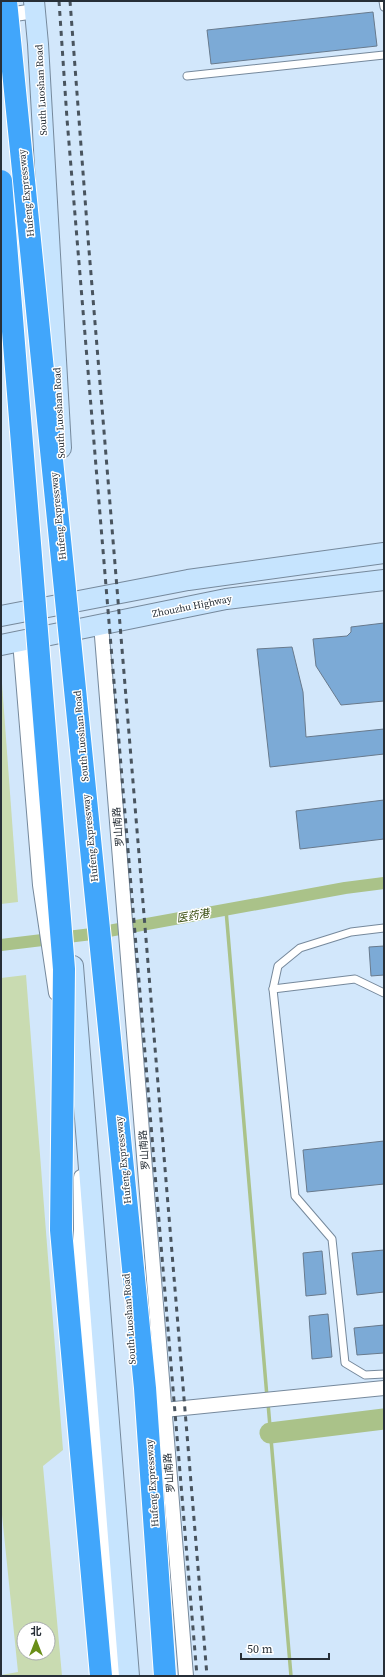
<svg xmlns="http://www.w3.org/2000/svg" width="385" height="1677" viewBox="0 0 385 1677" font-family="'Source Serif 4','Noto Sans SC',serif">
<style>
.green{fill:#c9dbb1;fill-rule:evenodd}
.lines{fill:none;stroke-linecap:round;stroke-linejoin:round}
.stream{stroke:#aac289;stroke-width:3.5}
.canal{stroke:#aac289;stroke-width:12}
.river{stroke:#aac289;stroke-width:21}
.building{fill:#7caad6;stroke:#687a8d}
.lane-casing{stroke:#76899c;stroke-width:9}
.street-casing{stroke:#76899c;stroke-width:16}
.secondary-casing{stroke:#76899c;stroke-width:22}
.lane{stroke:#fff;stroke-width:7}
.street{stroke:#fff;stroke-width:14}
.secondary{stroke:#c6e4fe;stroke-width:20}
.rail{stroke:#49545e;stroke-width:3;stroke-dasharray:5 5;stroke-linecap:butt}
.highway-bridge-casing{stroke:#fff;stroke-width:24;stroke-linecap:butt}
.highway-bridge{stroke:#41a6fb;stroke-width:22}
.labels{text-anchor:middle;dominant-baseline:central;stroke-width:3;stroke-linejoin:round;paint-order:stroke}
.street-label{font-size:10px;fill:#272f37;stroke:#fff}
.water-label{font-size:11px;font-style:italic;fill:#324707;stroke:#fff}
</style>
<rect width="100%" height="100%" fill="#d2e7fb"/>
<g class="green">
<polygon points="1,670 18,902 1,904"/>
<path d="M 26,975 L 63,1450 L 43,1466 L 62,1676 L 1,1676 L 1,1675 L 18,1672 L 1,1505 L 1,978 ZM 24,1629 L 48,1629 L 48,1653 L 24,1653 Z"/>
</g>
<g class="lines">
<g class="stream">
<polyline points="226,910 267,1397"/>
<polyline points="268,1403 291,1676"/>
</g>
<polyline class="canal" points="1,945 92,934 345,888 384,883"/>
<polyline class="river" points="270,1433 384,1419"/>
</g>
<g class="building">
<polygon points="373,12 377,46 211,64 207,30"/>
<polygon points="384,623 384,701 341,705 316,666 313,639 347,636 351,632 351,627"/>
<polygon points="292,647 303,692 306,737 384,729 384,754 270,767 257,649"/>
<polygon points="384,800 384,839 300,849 296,811"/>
<polygon points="384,946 384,975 371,976 369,947"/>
<polygon points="384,1141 384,1184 307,1192 303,1150"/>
<polygon points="384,1250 384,1292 357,1295 352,1253"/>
<polygon points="322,1251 326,1294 306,1296 303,1253"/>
<polygon points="328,1314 332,1357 312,1359 309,1316"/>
<polygon points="384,1325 384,1353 357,1355 354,1328"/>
</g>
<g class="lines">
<g class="lane-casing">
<g id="lane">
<polyline points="383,1 384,7"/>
<polyline points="187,76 384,55"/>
<polyline points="384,928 351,932 300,948 278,966 273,989 295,1196 332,1239 345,1363 365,1375 384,1374"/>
<polyline points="273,989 355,979 384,993"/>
</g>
</g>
<g class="street-casing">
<g id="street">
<polyline points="1,16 35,11"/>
<polyline points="101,624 186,1676"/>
<polyline points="20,641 40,885 56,993"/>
<polyline points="81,1177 81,1265 114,1676"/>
<polyline points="164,1410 384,1388"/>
</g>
</g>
<g class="secondary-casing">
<g id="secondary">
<polyline points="34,1 38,44 61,448"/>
<polyline points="1,616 188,580 384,553"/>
<polyline points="1,645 226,599 384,580"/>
<polyline points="73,966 129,1676"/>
</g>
</g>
<use href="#lane" class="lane"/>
<use href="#street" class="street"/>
<use href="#secondary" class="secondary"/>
<g class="rail">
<polyline points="59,1 67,119 197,1676"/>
<polyline points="70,1 88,238 207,1676"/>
</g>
<g class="highway-bridge-casing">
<g id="highway-bridge">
<polyline points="6,1 145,1388 165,1676"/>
<polyline points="1,181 64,969 61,1230 101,1676"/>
</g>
</g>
<use href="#highway-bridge" class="highway-bridge"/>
</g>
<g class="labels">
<g class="street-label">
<text transform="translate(41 90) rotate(-93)">South Luoshan Road</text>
<text transform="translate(26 193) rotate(-96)">Hufeng Expressway</text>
<text transform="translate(59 413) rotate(-93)">South Luoshan Road</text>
<text transform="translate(58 516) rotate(-96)">Hufeng Expressway</text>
<text transform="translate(192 606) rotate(-11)">Zhouzhu Highway</text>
<text transform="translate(81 736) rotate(-95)">South Luoshan Road</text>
<text transform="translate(118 827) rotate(-95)">罗山南路</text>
<text transform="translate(90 838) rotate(-96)">Hufeng Expressway</text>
<text transform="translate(144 1150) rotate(-94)">罗山南路</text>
<text transform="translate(123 1160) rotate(-96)">Hufeng Expressway</text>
<text transform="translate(129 1319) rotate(-94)">South Luoshan Road</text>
<text transform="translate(169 1473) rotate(-95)">罗山南路</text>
<text transform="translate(152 1483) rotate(-94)">Hufeng Expressway</text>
</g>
<g class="water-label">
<text transform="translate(193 916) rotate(-10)">医药港</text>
</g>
</g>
<rect width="385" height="1677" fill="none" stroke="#272f37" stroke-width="4"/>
<g transform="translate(36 1641)"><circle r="19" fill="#ffffff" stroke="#a9acaf"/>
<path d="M0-3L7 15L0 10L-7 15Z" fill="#698e18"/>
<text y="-6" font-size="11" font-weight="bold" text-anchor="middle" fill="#272f37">北</text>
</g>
<path d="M241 1653v6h88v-6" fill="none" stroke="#272f37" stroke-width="2"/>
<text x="247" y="1653" font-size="12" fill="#272f37" stroke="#ffffff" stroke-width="3" paint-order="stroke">50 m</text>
</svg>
